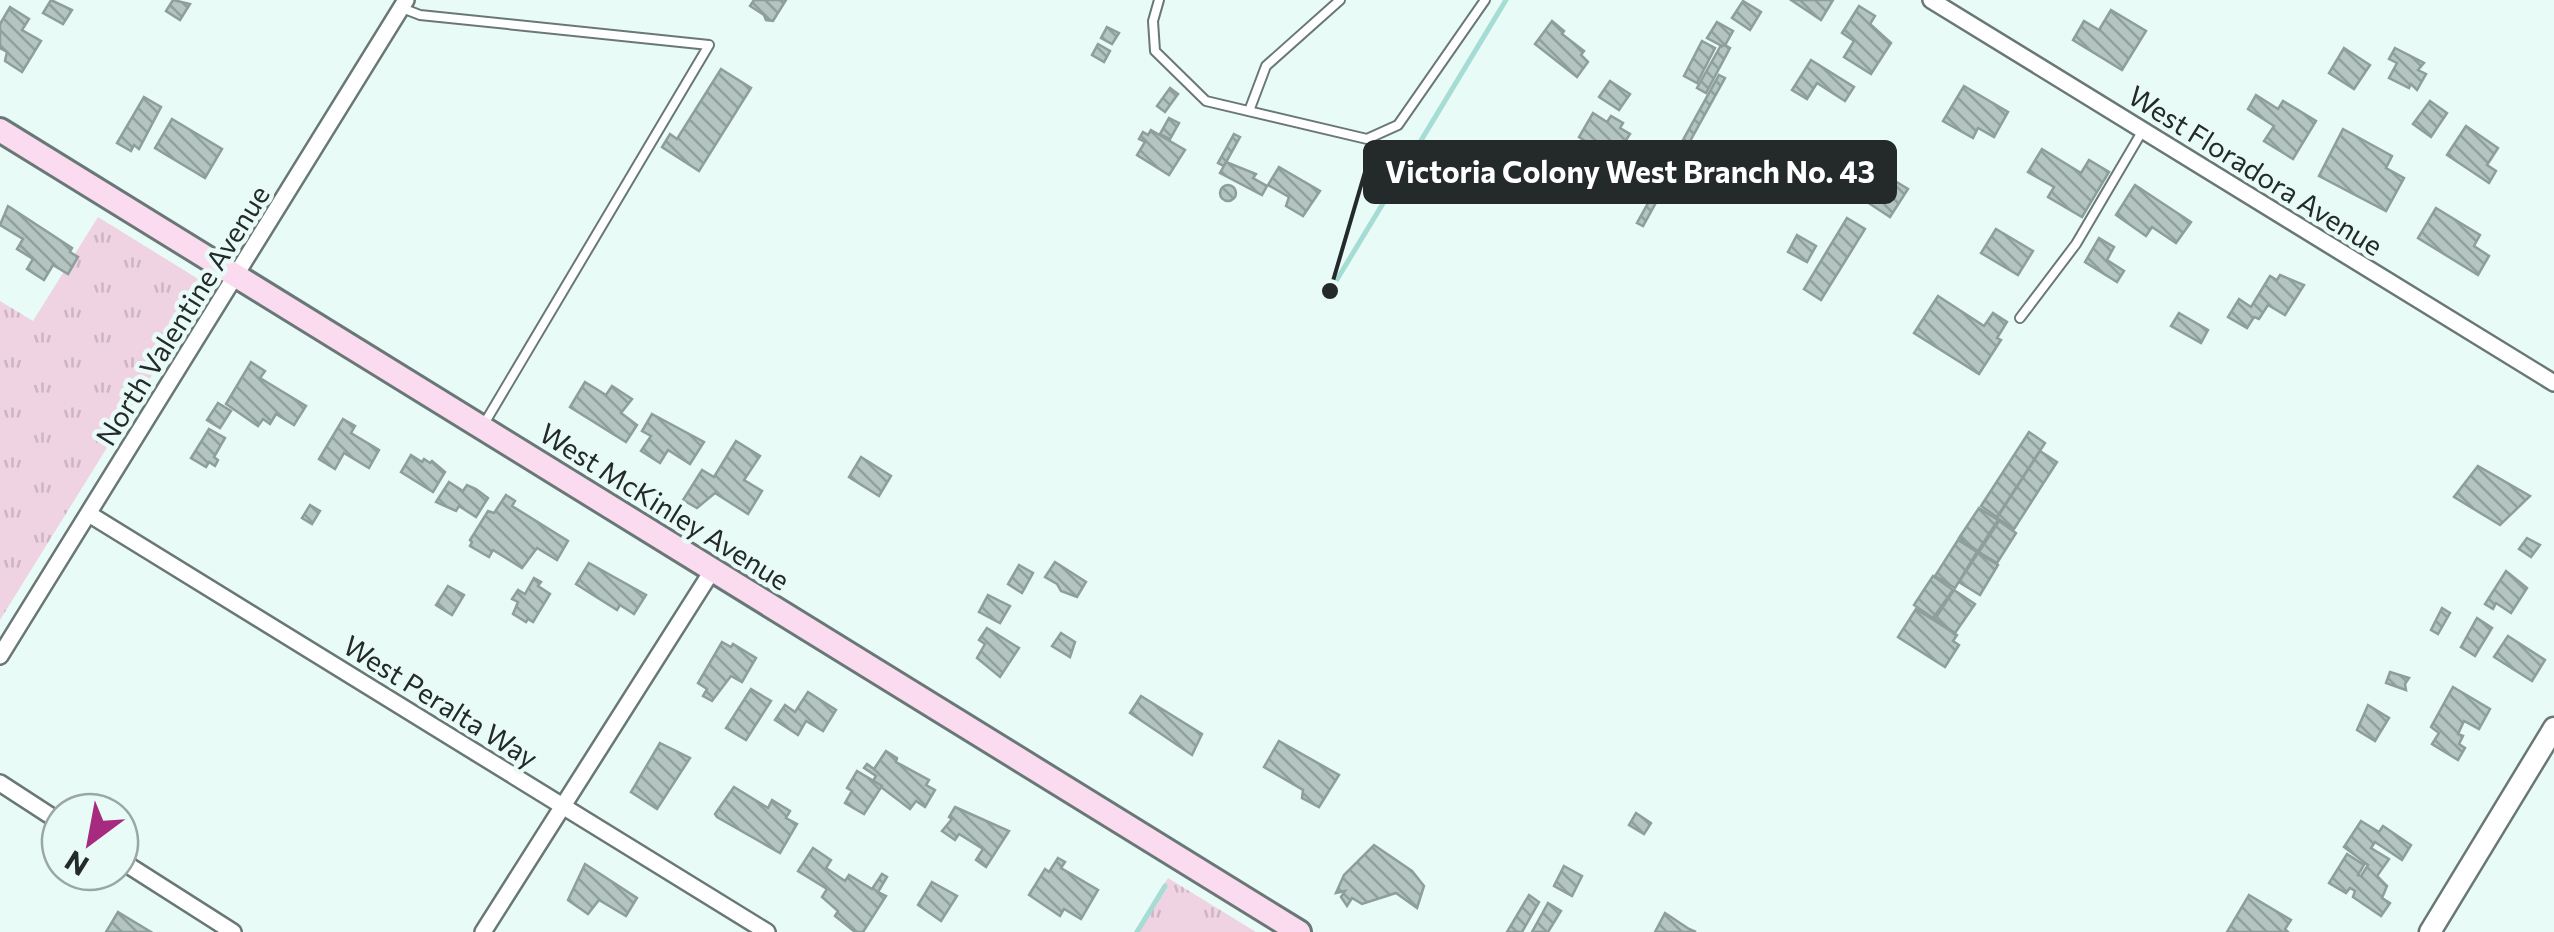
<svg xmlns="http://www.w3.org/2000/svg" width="2554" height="932" viewBox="0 0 2554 932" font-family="Commissioner,sans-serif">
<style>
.grass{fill:url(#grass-tufts)}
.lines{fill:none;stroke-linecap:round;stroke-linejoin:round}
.stream{stroke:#a5dcd3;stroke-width:5}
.building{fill:url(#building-back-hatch);stroke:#8d9e9b;stroke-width:2.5}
.service-casing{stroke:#697876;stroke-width:12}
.minor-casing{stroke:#697876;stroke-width:20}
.tertiary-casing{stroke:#697876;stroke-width:25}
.secondary-casing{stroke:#697876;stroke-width:28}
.service{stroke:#fff;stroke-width:8}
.minor{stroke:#fff;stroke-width:15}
.tertiary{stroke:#fff;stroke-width:20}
.secondary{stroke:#fbdbef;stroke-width:22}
.labels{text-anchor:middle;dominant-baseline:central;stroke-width:9;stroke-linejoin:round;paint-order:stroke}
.street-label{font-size:28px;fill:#232a29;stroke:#e9fbf7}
.leader{fill:none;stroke:#232a29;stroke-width:4}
.callout-dot{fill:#232a29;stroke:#e9fbf7;stroke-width:4}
.callout{fill:#232a29;stroke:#232a29;stroke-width:4}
.callout-label{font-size:30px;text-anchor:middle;font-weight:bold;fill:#fff}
</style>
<defs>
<pattern id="grass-tufts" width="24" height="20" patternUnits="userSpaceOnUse" patternTransform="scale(2.5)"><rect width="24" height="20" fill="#efd3e2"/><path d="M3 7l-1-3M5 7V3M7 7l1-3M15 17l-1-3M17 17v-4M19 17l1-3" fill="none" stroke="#cdb5c2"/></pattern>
<pattern id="building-back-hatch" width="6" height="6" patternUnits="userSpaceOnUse" patternTransform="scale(2.5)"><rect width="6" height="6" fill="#b3c4c1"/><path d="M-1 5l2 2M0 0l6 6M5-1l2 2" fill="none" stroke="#919f9d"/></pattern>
</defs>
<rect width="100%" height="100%" fill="#e9fbf7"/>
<g class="grass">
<polygon points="98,217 208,285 0,620 0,301 33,321"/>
<polygon points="1168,878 1256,932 1134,932"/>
</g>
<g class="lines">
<g class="stream">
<polyline points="1330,291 1506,0"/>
<polyline points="1137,932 1165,886"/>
</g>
</g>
<g class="building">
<polygon points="51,0 72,10 63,24 43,13"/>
<polygon points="173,0 190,4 180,20 166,11"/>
<polygon points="754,0 786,0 773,21 766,20 764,15 750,6"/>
<polygon points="1791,0 1833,0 1821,20"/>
<polygon points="1743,1 1761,12 1750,30 1732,18"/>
<polygon points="1859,6 1875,16 1870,24 1891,43 1871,74 1844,57 1854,41 1842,33"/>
<polygon points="10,7 29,19 22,30 41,41 22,72 5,61 7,52 0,48 0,24"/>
<polygon points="2111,10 2146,31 2122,70 2073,40 2084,21 2099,30"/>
<polygon points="1552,21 1564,31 1562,34 1584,51 1581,55 1588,62 1577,77 1535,44"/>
<polygon points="1717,22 1733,31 1724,47 1707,38"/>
<polygon points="1107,27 1119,33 1112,44 1101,38"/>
<polygon points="1702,41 1715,48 1697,83 1684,76"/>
<polygon points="1098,44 1110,51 1104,62 1092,55"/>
<polygon points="1725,45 1730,48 1706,93 1697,88 1720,47"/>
<polygon points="2344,48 2370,65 2354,89 2329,73"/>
<polygon points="2395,48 2424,63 2418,70 2426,74 2417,90 2411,84 2409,88 2389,78 2397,63 2389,59"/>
<polygon points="1811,60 1854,87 1845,101 1817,83 1807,99 1792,90"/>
<polygon points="721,69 751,88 699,171 662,147 670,134 677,139"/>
<polygon points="1719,75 1725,78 1643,226 1637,223"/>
<polygon points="1610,81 1630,94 1619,110 1599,97"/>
<polygon points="1964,86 2008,112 1994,137 1978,128 1973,138 1943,121"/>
<polygon points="1170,88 1178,94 1165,112 1157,106"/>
<polygon points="2256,95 2278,109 2283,101 2316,121 2293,159 2264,141 2274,126 2248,109"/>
<polygon points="144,97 161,107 139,149 134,145 131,151 117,143"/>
<polygon points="2430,101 2447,113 2431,137 2413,124"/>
<polygon points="1593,113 1607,122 1611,116 1623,123 1620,128 1630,134 1614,159 1579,137"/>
<polygon points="1169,118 1179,123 1170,139 1160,134"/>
<polygon points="172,119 222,149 205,178 155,148"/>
<polygon points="2466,126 2498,148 2487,165 2496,171 2489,183 2447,155"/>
<polygon points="2343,129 2392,156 2386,168 2404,178 2386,211 2319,176"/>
<polygon points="1151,130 1185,150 1169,175 1137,155 1145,142 1139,139 1143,132 1148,135"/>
<polygon points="1234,134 1240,137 1224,166 1218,163"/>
<polygon points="2042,149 2081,173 2089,160 2109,172 2082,217 2048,197 2054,187 2028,172"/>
<polygon points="1226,162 1256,174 1253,178 1267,186 1262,195 1220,173"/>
<polygon points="1279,167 1320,191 1303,216 1286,206 1289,197 1268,185"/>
<polygon points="1885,175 1908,189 1890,217 1867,202"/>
<polygon points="2135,185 2191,222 2176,243 2152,227 2146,236 2116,215"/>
<circle cx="1228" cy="193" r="8"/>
<polygon points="8,206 72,248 70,252 78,257 68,274 53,265 44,280 27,269 33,259 17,249 23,239 0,225"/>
<polygon points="2436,208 2480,235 2474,246 2489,256 2478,275 2418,238"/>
<polygon points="1847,218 1865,229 1821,300 1804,289"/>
<polygon points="1996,229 2033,251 2018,275 1981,253"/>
<polygon points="1797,235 1816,246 1807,262 1788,252"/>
<polygon points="2099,238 2114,247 2107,260 2124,271 2117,282 2085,262"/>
<polygon points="2280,275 2304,285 2285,315 2268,305 2259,319 2254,317 2247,328 2228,317 2239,299 2251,307 2270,276 2277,280"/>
<polygon points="1938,296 1984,326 1993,313 2007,322 1997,338 2001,340 1979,374 1914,333"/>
<polygon points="2179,313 2208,330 2201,343 2171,326"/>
<polygon points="251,362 265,371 260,378 306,406 294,425 276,414 270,424 263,419 258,426 226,404"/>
<polygon points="585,382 606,395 612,386 632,399 621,413 637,425 626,442 570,407"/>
<polygon points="218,403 231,411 220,428 207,420"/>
<polygon points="652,414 704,442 690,464 668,450 660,463 641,451 651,436 642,431"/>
<polygon points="343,419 355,426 351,433 379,450 369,468 344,453 335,469 319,459"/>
<polygon points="209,429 225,438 214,457 218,460 215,466 209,462 206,467 191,458"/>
<polygon points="2029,432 2045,443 1997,517 1981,506"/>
<polygon points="736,441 760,456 744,480 762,491 748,514 715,493 697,508 683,500 702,470 714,477"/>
<polygon points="2040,451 2057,462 2014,529 1997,518"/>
<polygon points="411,455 422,462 424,459 430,463 432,461 445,472 433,492 401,472"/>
<polygon points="861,457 891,476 879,496 849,477"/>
<polygon points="2478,466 2530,496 2500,525 2454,497"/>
<polygon points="449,482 463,491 467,485 476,489 488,498 476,517 459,506 456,511 436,502"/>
<polygon points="506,495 515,501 512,506 568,541 557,560 537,548 522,568 493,550 489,557 470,546 472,542 470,540 488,511 494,513"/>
<polygon points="310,505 320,511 312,524 302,518"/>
<polygon points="1979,508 1998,520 1978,551 1959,538"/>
<polygon points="1999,521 2016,533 1997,563 1979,552"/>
<polygon points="2527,538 2540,545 2531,557 2519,549"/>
<polygon points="1958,540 1977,552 1955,588 1935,576"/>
<polygon points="1978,553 1998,565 1980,595 1959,582"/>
<polygon points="1055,562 1086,582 1077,597 1061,591 1057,584 1045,577"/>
<polygon points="589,563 646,595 634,614 620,605 617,610 576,584"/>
<polygon points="1019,565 1033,573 1022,593 1008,584"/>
<polygon points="2506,571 2527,588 2511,613 2496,603 2493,609 2485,604"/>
<polygon points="1933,576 1953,590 1933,618 1914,605"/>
<polygon points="534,578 541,582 538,586 550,594 533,622 528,619 526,622 513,614 518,602 512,599 518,590 525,594"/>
<polygon points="448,586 464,595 452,615 436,605"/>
<polygon points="1954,590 1975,604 1955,633 1935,619"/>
<polygon points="988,595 1010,606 1000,623 979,612"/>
<polygon points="2442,608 2450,613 2438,634 2431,630"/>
<polygon points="1916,609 1957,635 1953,641 1959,645 1945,667 1898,637"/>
<polygon points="2477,618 2492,628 2475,656 2461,647"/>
<polygon points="987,628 1019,648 1000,677 977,658 985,644 979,640"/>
<polygon points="1061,633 1075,642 1070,657 1052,646"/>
<polygon points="2508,636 2545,660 2532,681 2494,657"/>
<polygon points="722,642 731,647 733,644 756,658 742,682 731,676 712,701 703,696 707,689 698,683"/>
<polygon points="2390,672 2409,678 2405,684 2406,690 2386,683"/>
<polygon points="2453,687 2490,709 2479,729 2464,721 2458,734 2463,736 2459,744 2465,748 2458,760 2432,744 2439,733 2431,727"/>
<polygon points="751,689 771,701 746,740 726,728"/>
<polygon points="808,692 836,710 823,731 806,721 798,735 775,720 785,705 795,712"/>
<polygon points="1141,696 1202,734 1192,755 1130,713"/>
<polygon points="2368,705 2389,718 2375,741 2357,730"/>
<polygon points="1279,741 1339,775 1319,807 1302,798 1303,790 1264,767"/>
<polygon points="660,743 690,758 657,809 631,792"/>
<polygon points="886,751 897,758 896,762 929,780 926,785 935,790 925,807 916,801 910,809 873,781 876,776 864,768 867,764 874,769"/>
<polygon points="857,771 882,786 864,814 845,803 852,791 847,788"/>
<polygon points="734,787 768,808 772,800 790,811 786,818 797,824 780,853 717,817 715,814"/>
<polygon points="955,807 1009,831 986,867 976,860 983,849 959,834 955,840 942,831 952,819 949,817"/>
<polygon points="1636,813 1651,823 1644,834 1629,825"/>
<polygon points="2361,821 2379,832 2383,826 2411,845 2402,860 2375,842 2371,848 2389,859 2377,876 2387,886 2382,898 2390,903 2381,916 2353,897 2355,891 2350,888 2346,893 2329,883 2347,854 2364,865 2358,875 2361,876 2368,865 2344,847"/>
<polygon points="1374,845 1412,871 1424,886 1417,908 1396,893 1362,904 1352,898 1347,906 1341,897 1345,891 1336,893 1344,875"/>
<polygon points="813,848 831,860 826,868 845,881 849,875 872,889 882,874 887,877 878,892 886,896 863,932 855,932 835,916 838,911 822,897 827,889 798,871"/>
<polygon points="1058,858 1065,862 1061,868 1098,890 1081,919 1064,909 1060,916 1029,895 1045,869 1049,872"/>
<polygon points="585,864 637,898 626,916 599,900 588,914 568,900"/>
<polygon points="1564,866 1582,876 1572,896 1554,886"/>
<polygon points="932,882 957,896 941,921 918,905"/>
<polygon points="1529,895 1539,902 1522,932 1507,932"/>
<polygon points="2249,895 2291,920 2285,929 2288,932 2227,932"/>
<polygon points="1548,903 1561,911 1548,932 1532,932"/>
<polygon points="118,912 151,932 106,932"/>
<polygon points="1665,913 1689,929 1696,932 1655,932"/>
</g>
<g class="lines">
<g class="service-casing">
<g id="service">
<polyline points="1159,0 1153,21 1155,51 1206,101 1367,139 1398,125 1485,0"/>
<polyline points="402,8 420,15 709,45 484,424"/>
<polyline points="1249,111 1266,66 1340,0"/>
<polyline points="2020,318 2076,244 2143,130"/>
</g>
</g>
<g class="minor-casing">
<g id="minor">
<polyline points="1931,0 2554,383"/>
<polyline points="89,514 767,932"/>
<polyline points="0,656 406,0"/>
<polyline points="0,783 60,822"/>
<polyline points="120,860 233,932"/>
<polyline points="483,932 712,571"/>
</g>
</g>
<g class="tertiary-casing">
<polyline id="tertiary" points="2430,932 2554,728"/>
</g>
<g class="secondary-casing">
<polyline id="secondary" points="0,130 1299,932"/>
</g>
<use href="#service" class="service"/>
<use href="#minor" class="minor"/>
<use href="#tertiary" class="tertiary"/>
<use href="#secondary" class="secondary"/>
</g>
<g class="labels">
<g class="street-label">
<text transform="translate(2256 170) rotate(32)">West Floradora Avenue</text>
<text transform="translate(182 315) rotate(-58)">North Valentine Avenue</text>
<text transform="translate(665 506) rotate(32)">West McKinley Avenue</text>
<text transform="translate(441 701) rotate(32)">West Peralta Way</text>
</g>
</g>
<path class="leader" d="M1330 291L1365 172"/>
<circle class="callout-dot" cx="1330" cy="291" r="10"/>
<rect class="callout" x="1365" y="142" width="530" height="60" rx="10"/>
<g class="callout-label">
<text x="1630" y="183">Victoria Colony West Branch No. 43</text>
</g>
<g transform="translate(90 842) rotate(212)"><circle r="48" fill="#e9fbf7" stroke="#9aa7a5" stroke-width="2.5"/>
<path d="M0-8L18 38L0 25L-18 38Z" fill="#a62b7f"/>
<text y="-15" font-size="28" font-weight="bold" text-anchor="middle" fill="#232a29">N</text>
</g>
</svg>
